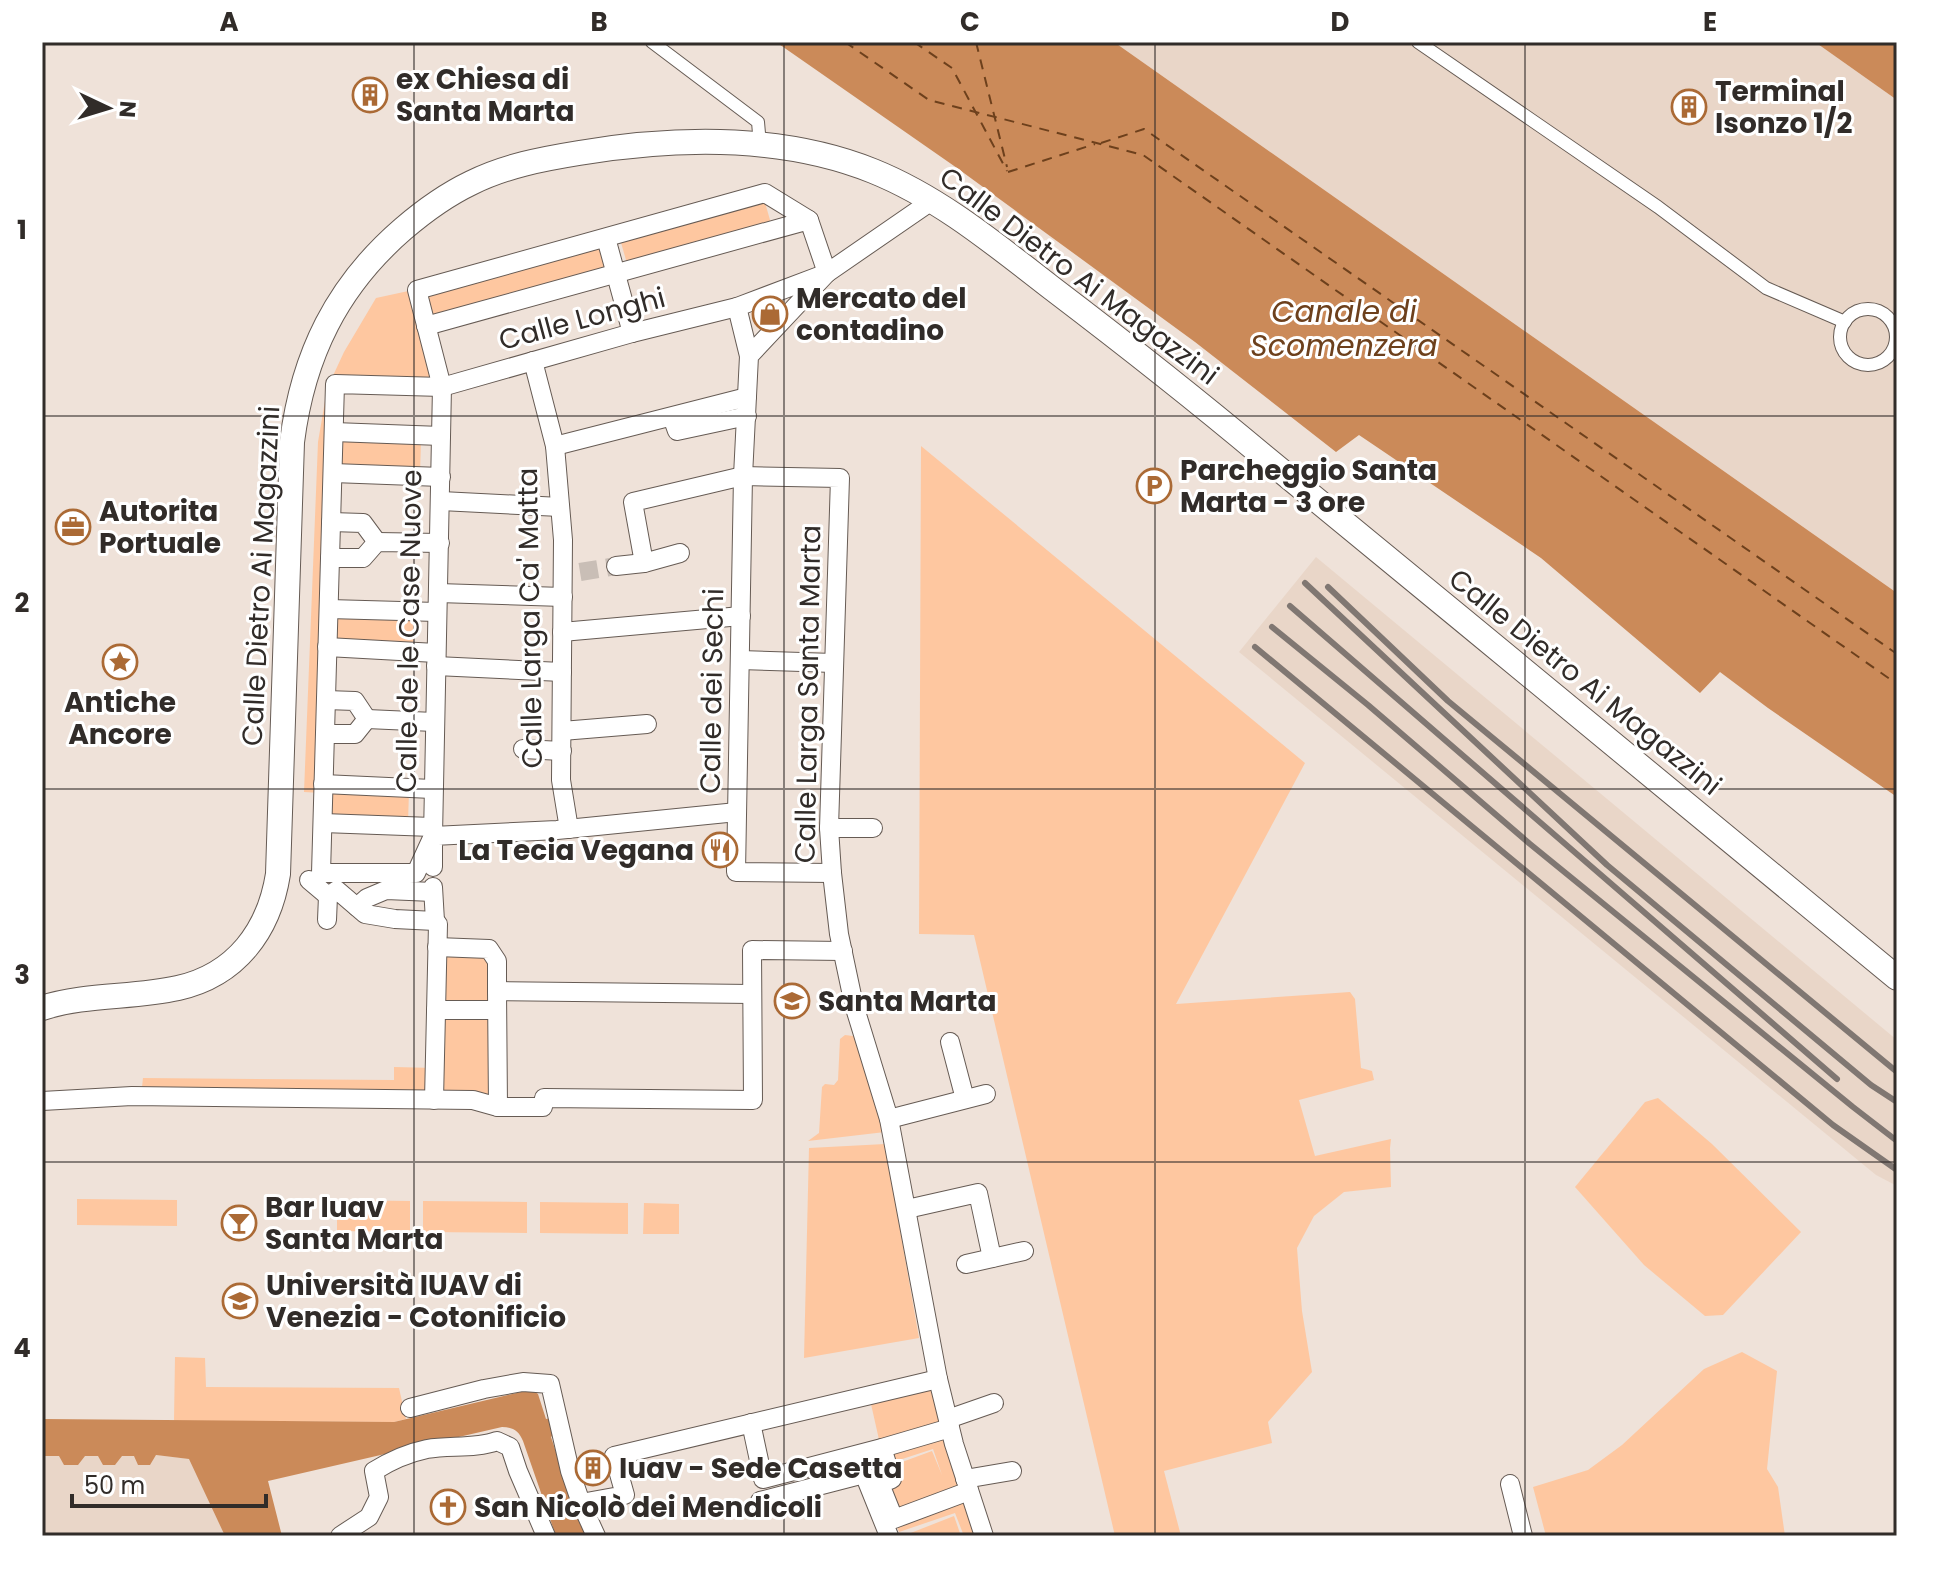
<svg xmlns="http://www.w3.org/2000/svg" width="1939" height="1578" viewBox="0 0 1939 1578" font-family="Poppins,sans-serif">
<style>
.built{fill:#e9d6c8}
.green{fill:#fec7a0}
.water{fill:#cb8a59}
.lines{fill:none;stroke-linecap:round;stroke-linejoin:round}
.ferry{stroke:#6d401c;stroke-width:2;stroke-dasharray:10 8;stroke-linecap:butt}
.pedestrian-tunnel{stroke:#c9beb6;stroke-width:18;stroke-dasharray:18 9;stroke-linecap:butt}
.service-casing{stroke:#665b54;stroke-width:14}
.pedestrian-casing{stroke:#665b54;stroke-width:20}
.minor-casing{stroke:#665b54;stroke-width:26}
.service{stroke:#fff;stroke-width:12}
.pedestrian{stroke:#fff;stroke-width:18}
.minor{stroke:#fff;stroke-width:24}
.rail{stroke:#807772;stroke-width:6}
.grid{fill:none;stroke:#312c29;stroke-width:2;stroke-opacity:0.55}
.labels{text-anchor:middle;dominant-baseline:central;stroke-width:6;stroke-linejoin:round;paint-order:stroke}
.poi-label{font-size:28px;font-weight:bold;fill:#312c29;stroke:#fff;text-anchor:start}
.street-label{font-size:28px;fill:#312c29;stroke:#fff}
.water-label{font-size:30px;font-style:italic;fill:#6d401c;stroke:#fff}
.neatline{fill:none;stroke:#312c29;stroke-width:3}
.grid-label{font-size:26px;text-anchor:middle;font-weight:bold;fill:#312c29}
</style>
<rect width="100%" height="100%" fill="#efe2d9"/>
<g class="built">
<polygon points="1114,42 1815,42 1897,100 1897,593"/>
<polygon points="1316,557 1897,1040 1897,1186 1876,1175 1239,652"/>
<polygon points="156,1455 190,1459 225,1536 42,1536 42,1460 44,1456 135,1456 139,1465 149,1465"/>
</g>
<g class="green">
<polygon points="764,199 772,227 628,267 620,239"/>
<polygon points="599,245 606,272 434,320 426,293"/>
<polygon points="413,290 437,373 430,385 335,381 321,793 304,792 318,442 326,395 331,380 344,352 376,298"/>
<polygon points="338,437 421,440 420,475 337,472"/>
<polygon points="921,446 1305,763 1176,1004 1350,992 1355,999 1361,1068 1372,1071 1374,1080 1299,1100 1315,1156 1391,1139 1390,1148 1391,1187 1344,1192 1314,1216 1297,1248 1302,1311 1312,1372 1268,1422 1272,1443 1164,1471 1181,1536 1115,1536 974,935 919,934"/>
<polygon points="332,612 415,615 413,650 331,646"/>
<polygon points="327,789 409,791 408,822 326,820"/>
<polygon points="437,947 489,949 498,1095 141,1096 143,1078 394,1080 394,1067 435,1068"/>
<polygon points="856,1032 885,1132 808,1141 819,1133 822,1087 825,1084 834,1085 838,1080 840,1039 845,1035 853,1036"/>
<polygon points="1658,1098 1712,1144 1801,1232 1723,1315 1705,1316 1644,1265 1575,1187 1645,1102"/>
<polygon points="885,1144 919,1338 804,1358 809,1148"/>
<polygon points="77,1199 177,1200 177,1226 77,1225"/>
<polygon points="337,1200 410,1201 410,1232 337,1231"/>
<polygon points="423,1201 527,1202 527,1233 423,1232"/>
<polygon points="540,1202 628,1203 628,1234 540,1233"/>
<polygon points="644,1203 679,1204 679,1234 643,1234"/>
<polygon points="1742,1352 1777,1371 1767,1469 1778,1487 1785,1536 1546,1536 1533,1487 1588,1470 1622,1445 1704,1369"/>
<polygon points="175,1357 205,1358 206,1387 399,1388 406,1419 394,1422 174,1421"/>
<polygon points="933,1386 942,1426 880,1444 871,1404"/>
<polygon points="941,1433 960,1490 897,1514 887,1487 894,1465 932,1451 942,1475 933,1449 893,1462 889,1451"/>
<polygon points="962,1497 976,1536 964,1536 955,1513 899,1532 896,1523"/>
<polygon points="954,1516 961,1536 903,1536"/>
</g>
<g class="water">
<polygon points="776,42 1114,42 1897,593 1897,797 1768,708 1720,672 1700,693 1541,558 1359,435 1336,452 1195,342 957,168"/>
<polygon points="1815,42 1897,42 1897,100"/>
<path d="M 525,1391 L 535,1392 L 538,1394 L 546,1419 L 551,1418 L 555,1433 L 551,1437 L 573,1503 L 588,1536 L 556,1536 L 523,1441 C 519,1431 513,1427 502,1427 L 268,1481 L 282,1536 L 225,1536 L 189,1459 L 156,1455 L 150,1465 L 138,1465 L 134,1456 L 122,1456 L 115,1465 L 103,1465 L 98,1456 L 85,1456 L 78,1465 L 64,1465 L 59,1456 L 44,1456 L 42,1460 L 42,1419 L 394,1422 Z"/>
</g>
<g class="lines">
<g class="ferry">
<polyline points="845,42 929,100 1143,155 1897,684"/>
<polyline points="914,42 952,68 1007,171"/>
<polyline points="976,42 1007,167"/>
<polyline points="1101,143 1144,129 1897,654"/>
<polyline points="1008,172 1095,144"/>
</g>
<polyline class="pedestrian-tunnel" points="580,572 616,566"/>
<g class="service-casing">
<g id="service">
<polyline points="652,42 758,122 760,145"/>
<polyline points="1418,42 1658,207 1766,288 1845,322"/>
<circle cx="1868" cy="337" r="28"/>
</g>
</g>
<g class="pedestrian-casing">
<g id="pedestrian">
<polyline points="606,238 632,333"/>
<polyline points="737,307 632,333 442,387 335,384 321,873 416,873 433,836 442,387 417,290 765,193 809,220"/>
<polyline points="426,326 809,220 827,273 933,200"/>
<polyline points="749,356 827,273 737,307 749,356 743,476 736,872 832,873"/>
<polyline points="533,361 555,446 563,540 561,780 569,829"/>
<polyline points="672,417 677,431 747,416"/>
<polyline points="334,432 441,436"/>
<polyline points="555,446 747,397"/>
<polyline points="333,473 441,477"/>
<polyline points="441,501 560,507"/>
<polyline points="331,522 363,523 377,542"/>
<polyline points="330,558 363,558 377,542 440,543"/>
<polyline points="644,563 633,502 743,476 840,478 829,828 832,873 839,934 854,1005 889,1119 938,1379 954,1444 984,1536"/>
<polyline points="616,566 644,563 680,553"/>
<polyline points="438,593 563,597"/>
<polyline points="329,609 437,612"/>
<polyline points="562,632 741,616"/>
<polyline points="327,647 436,653"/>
<polyline points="740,660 834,663"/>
<polyline points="436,666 562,672"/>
<polyline points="326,700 355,701 367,719"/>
<polyline points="367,719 434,722"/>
<polyline points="562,731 647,724"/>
<polyline points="325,734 355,734 367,719"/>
<polyline points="523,749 562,751"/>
<polyline points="323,784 432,789"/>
<polyline points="323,823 432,827"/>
<polyline points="829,828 873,828"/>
<polyline points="433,867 433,836 557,830 737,812"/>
<polyline points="309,880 328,896"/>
<polyline points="357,907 367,898 386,890 433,892"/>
<polyline points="327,920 328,896 337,890 365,914 395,919 435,921 433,887"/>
<polyline points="437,947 489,949 497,961 497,991"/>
<polyline points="436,1010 497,1010"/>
<polyline points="950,1042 965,1099"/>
<polyline points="434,1100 438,924 435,921"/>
<polyline points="42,1101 132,1096 473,1100 498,1107 543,1107 544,1098 753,1100 752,950 843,951"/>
<polyline points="498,1107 497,991 752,994"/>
<polyline points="889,1119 986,1094"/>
<polyline points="907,1209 978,1193 992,1258"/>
<polyline points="966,1264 1024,1251"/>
<polyline points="410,1408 484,1389 523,1382 550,1384 570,1471 581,1503 596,1536"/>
<polyline points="948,1419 994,1403"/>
<polyline points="751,1423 763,1479 882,1448 950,1428"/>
<polyline points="882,1448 892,1479 880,1484 894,1519 969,1491"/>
<polyline points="965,1479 1012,1471"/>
<polyline points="1510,1484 1523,1536"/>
<polyline points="760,1501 864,1474 889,1536"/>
<polyline points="581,1503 625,1495 614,1456 938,1379"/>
<path d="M 340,1536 L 369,1517 L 379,1497 L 374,1471 C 390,1461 408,1453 427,1449 C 450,1445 475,1449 497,1441 L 510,1447 L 518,1471 L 546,1536"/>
</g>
</g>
<g class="minor-casing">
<path id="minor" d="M 42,1008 C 86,994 133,998 178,988 C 236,975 269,931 278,874 L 292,442 C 303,355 337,286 403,229 C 424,211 446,195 471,183 C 505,166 542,159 579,153 C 676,137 781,134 873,171 C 940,198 996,245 1053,289 C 1124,343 1194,398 1262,455 C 1474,629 1686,804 1897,978"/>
</g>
<use href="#service" class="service"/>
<use href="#pedestrian" class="pedestrian"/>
<use href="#minor" class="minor"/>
<g class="rail">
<polyline points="1305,583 1607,865 1871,1085 1897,1102"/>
<polyline points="1328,587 1448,701 1897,1072"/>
<polyline points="1290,606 1837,1079"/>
<polyline points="1272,627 1368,705 1530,844 1853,1107 1897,1141"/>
<polyline points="1255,647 1833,1125 1897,1170"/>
</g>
</g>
<path class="grid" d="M 414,42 L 414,1536M 784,42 L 784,1536M 1155,42 L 1155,1536M 1525,42 L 1525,1536M 42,416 L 1897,416M 42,789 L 1897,789M 42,1162 L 1897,1162"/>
<defs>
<g id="building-ring" transform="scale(1.8)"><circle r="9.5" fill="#fff" stroke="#ab6a35" stroke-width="1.5"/><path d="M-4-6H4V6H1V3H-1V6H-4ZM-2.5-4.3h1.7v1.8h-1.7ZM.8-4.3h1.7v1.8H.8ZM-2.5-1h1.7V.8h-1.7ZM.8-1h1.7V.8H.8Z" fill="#ab6a35"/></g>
<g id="shop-ring" transform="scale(1.8)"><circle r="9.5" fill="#fff" stroke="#ab6a35" stroke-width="1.5"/><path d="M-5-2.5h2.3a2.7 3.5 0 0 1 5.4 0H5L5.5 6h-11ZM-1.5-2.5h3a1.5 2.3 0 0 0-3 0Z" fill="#ab6a35"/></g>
<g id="parking-ring" transform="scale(1.8)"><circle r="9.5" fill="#fff" stroke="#ab6a35" stroke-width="1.5"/><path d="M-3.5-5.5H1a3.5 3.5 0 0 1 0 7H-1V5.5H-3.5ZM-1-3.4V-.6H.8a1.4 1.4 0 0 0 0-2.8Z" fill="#ab6a35"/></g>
<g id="office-ring" transform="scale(1.8)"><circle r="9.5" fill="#fff" stroke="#ab6a35" stroke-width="1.5"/><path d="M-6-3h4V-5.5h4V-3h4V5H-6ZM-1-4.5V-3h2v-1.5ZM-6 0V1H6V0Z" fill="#ab6a35"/></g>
<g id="sight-ring" transform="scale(1.8)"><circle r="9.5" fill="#fff" stroke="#ab6a35" stroke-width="1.5"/><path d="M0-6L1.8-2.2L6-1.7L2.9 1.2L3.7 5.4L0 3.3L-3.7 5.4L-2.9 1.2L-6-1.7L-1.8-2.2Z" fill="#ab6a35"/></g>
<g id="restaurant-ring" transform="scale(1.8)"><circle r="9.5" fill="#fff" stroke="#ab6a35" stroke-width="1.5"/><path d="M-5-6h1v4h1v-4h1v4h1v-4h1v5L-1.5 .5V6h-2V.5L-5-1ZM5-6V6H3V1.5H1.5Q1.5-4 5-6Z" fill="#ab6a35"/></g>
<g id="university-ring" transform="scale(1.8)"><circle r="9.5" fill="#fff" stroke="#ab6a35" stroke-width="1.5"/><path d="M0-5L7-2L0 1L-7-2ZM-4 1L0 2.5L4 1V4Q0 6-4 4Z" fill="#ab6a35"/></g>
<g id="bar-ring" transform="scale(1.8)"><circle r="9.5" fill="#fff" stroke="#ab6a35" stroke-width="1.5"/><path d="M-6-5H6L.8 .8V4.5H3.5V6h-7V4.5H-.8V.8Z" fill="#ab6a35"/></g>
<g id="church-ring" transform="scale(1.8)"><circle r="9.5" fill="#fff" stroke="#ab6a35" stroke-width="1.5"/><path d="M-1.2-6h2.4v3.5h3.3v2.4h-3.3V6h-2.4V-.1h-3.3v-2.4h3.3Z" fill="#ab6a35"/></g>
</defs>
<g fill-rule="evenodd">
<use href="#building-ring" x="370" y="95"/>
<use href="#building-ring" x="1689" y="107"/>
<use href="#shop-ring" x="770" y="314"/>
<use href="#parking-ring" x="1154" y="486"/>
<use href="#office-ring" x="73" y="527"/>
<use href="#sight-ring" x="120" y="662"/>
<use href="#restaurant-ring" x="720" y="850"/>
<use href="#university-ring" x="792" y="1001"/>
<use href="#bar-ring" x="239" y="1223"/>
<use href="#university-ring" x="240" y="1301"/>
<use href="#building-ring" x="593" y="1468"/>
<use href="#church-ring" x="448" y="1507"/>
</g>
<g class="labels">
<g class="poi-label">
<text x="396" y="79">ex Chiesa di<tspan x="396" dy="32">Santa Marta</tspan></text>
<text x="1715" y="91">Terminal<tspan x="1715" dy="32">Isonzo 1/2</tspan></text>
<text x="796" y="298">Mercato del<tspan x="796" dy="32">contadino</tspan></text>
<text x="1180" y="470">Parcheggio Santa<tspan x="1180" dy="32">Marta - 3 ore</tspan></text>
<text x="99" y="511">Autorita<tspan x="99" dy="32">Portuale</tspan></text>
<text x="120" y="702" text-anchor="middle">Antiche<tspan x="120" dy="32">Ancore</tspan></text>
<text x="694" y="850" text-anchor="end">La Tecia Vegana</text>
<text x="818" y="1001">Santa Marta</text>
<text x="265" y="1207">Bar Iuav<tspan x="265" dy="32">Santa Marta</tspan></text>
<text x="266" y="1285">Università IUAV di<tspan x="266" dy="32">Venezia - Cotonificio</tspan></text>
<text x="619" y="1468">Iuav - Sede Casetta</text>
<text x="474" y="1507">San Nicolò dei Mendicoli</text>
</g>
<g class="street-label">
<text transform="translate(1079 276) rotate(37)">Calle Dietro Ai Magazzini</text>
<text transform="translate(582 319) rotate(-15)">Calle Longhi</text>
<text transform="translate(261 576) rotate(-87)">Calle Dietro Ai Magazzini</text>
<text transform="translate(530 618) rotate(-91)">Calle Larga Ca' Matta</text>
<text transform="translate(409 631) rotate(-89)">Calle de le Case Nuove</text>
<text transform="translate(1585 682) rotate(39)">Calle Dietro Ai Magazzini</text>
<text transform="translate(712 691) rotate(-89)">Calle dei Sechi</text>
<text transform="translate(808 694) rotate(-89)">Calle Larga Santa Marta</text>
</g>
<g class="water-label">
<text x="1344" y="311">Canale di<tspan x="1344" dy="34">Scomenzera</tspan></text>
</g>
</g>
<rect width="1939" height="1578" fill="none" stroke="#ffffff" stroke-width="88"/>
<g transform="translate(108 108) rotate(94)" stroke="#ffffff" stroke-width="6" paint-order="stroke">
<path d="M0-6L14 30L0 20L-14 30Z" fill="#312c29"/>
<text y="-12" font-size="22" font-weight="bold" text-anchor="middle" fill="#312c29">N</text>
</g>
<path d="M72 1494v12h194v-12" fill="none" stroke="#312c29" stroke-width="4"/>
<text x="84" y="1494" font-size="24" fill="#312c29" stroke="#ffffff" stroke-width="6" paint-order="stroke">50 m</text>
<rect x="44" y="44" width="1851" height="1490" class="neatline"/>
<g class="grid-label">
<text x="229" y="31">A</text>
<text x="599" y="31">B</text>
<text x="970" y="31">C</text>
<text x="1340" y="31">D</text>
<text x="1710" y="31">E</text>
<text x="22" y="239">1</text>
<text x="22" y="612">2</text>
<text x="22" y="984">3</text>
<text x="22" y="1357">4</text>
</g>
</svg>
